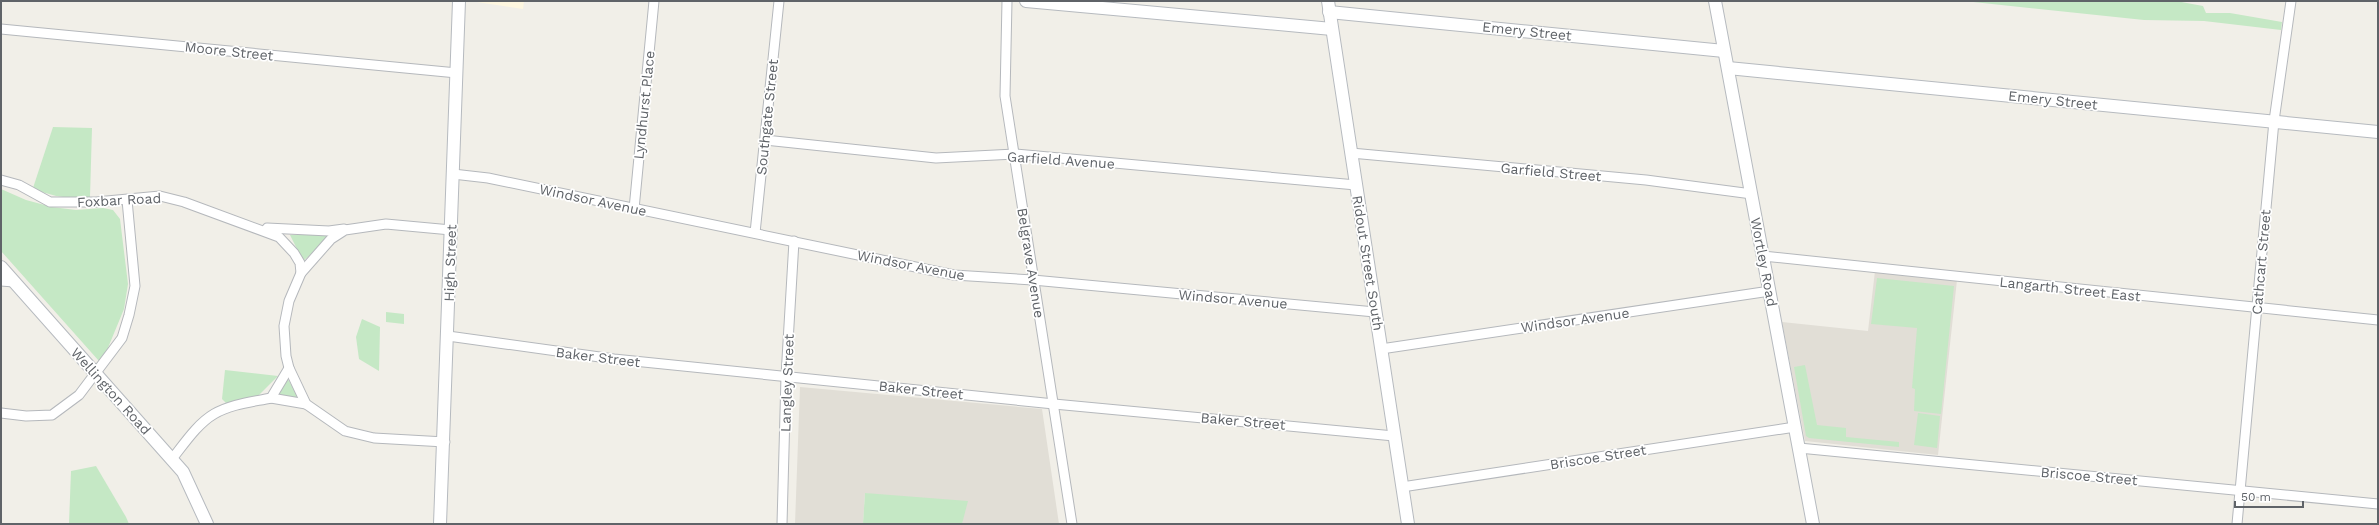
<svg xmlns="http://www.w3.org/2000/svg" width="2379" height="525" viewBox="0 0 2379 525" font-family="'Work Sans',sans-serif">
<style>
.commercial{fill:#fef7e0}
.education{fill:#e1ded6}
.green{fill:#c5e8c5}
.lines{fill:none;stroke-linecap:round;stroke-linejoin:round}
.street-casing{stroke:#b5b8bc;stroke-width:11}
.secondary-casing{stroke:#b6babf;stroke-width:14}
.street{stroke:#fff;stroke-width:9}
.secondary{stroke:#fff;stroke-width:12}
.labels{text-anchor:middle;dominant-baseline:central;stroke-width:3.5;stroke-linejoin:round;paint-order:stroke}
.street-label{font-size:14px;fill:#5f6368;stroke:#fff}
</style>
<rect width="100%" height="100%" fill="#f1efe8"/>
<polygon class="commercial" points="470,1 524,1 523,9"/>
<g class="education">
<polygon points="1875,271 1957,280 1938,455 1805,441 1782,322 1868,331"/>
<polygon points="800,387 1042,409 1059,524 962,524 963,513 865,493 863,524 795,524"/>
</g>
<g class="green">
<polygon points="1964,1 2176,1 2203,6 2206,13 2230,13 2282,22 2281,30 2204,21 2144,20"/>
<path d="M 53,127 L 92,128 L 90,197 C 69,199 52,197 33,188 Z"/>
<polygon points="1,189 26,200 52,207 76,210 103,208 113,210 120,219 128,284 124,309 105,355 99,361 1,251"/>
<polygon points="290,235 328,235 331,236 303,261"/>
<polygon points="1877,278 1954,286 1941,414 1914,411 1915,389 1912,388 1917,328 1871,324"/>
<polygon points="386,312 404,314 404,324 386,322"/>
<polygon points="362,319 380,327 379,371 359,359 356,337"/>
<polygon points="1805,365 1817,425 1846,428 1846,437 1899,442 1899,447 1809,438 1806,436 1794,367"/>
<polygon points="225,370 278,376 258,396 226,403 222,399"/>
<polygon points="288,379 298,398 277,395"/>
<polygon points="1918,413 1940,416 1937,448 1914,445"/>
<polygon points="96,466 126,517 129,524 69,524 71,471"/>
<polygon points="865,493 968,501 962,524 863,524"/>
</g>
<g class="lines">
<g class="street-casing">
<g id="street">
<polyline points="1007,1 1005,96 1072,524"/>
<polyline points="1,29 457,73"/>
<polyline points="765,140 936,158 1015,154 1356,185"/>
<polyline points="1351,153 1646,180 1752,194"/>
<polyline points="453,174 488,178 954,275 1033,280 1375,312"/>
<polyline points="1,180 19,185 50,202 96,202 160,196 184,202 279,237 294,253 300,263 301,273"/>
<polyline points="634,209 654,1"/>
<polyline points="267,228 329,231 344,229"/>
<polyline points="755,233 779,1"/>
<polyline points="1763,256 2378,320"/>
<polyline points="1,281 14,282"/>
<polyline points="448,336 614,359 1054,404 1394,436"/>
<polyline points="1381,349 1770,291"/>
<polyline points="271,398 306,404"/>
<polyline points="1,413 26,416 52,415 79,395 122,338 129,315 135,286 127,200"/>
<polyline points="445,442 374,438 345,431 306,404 289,368 286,356 284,326 289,301 301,273 331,239 345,230 386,224 451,230"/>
<polyline points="1799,448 2378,504"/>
<path d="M 172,459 C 184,444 197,424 214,414 C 231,404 252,402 271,398 L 289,368"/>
<polyline points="1402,487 1795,427"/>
<polyline points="782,524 786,376 794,241"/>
<polyline points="2237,524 2274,121 2291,1"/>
</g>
</g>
<g class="secondary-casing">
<g id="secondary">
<polyline points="1026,1 1332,29"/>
<polyline points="1328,1 1408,524"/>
<polyline points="1715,1 1813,524"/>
<polyline points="1329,12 1724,51"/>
<polyline points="1728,68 2378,132"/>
<polyline points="1,267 183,472 207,524"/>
<polyline points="440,524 459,1"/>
</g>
</g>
<use href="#street" class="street"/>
<use href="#secondary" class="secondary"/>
</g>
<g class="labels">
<g class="street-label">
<text transform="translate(1527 31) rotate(6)">Emery Street</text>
<text transform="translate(229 51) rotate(6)">Moore Street</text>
<text transform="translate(2053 100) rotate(6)">Emery Street</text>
<text transform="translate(644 105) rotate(-84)">Lyndhurst Place</text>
<text transform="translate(767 117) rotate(-84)">Southgate Street</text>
<text transform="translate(1061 160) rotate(4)">Garfield Avenue</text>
<text transform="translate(1551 172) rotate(5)">Garfield Street</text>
<text transform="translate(119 200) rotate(-3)">Foxbar Road</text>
<text transform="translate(593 200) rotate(12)">Windsor Avenue</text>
<text transform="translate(1764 262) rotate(79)">Wortley Road</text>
<text transform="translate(2261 262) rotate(-85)">Cathcart Street</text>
<text transform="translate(450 263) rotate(-88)">High Street</text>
<text transform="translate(1031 263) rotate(81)">Belgrave Avenue</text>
<text transform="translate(1368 263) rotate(81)">Ridout Street South</text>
<text transform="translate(911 265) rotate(11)">Windsor Avenue</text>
<text transform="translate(2070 289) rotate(6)">Langarth Street East</text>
<text transform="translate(1233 299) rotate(5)">Windsor Avenue</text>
<text transform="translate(1575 320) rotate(-8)">Windsor Avenue</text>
<text transform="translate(598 357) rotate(7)">Baker Street</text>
<text transform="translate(787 383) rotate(-88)">Langley Street</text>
<text transform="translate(921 390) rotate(6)">Baker Street</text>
<text transform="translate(111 391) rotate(48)">Wellington Road</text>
<text transform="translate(1243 421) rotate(5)">Baker Street</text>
<text transform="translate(1598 457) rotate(-9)">Briscoe Street</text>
<text transform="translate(2089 476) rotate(5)">Briscoe Street</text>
</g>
</g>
<rect width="2379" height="525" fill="none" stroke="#5f6368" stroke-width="4"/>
<path d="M2235 501v6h68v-6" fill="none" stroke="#5f6368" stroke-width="2"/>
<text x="2241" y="501" font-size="12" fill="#5f6368" stroke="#ffffff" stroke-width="3" paint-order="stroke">50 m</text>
</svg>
